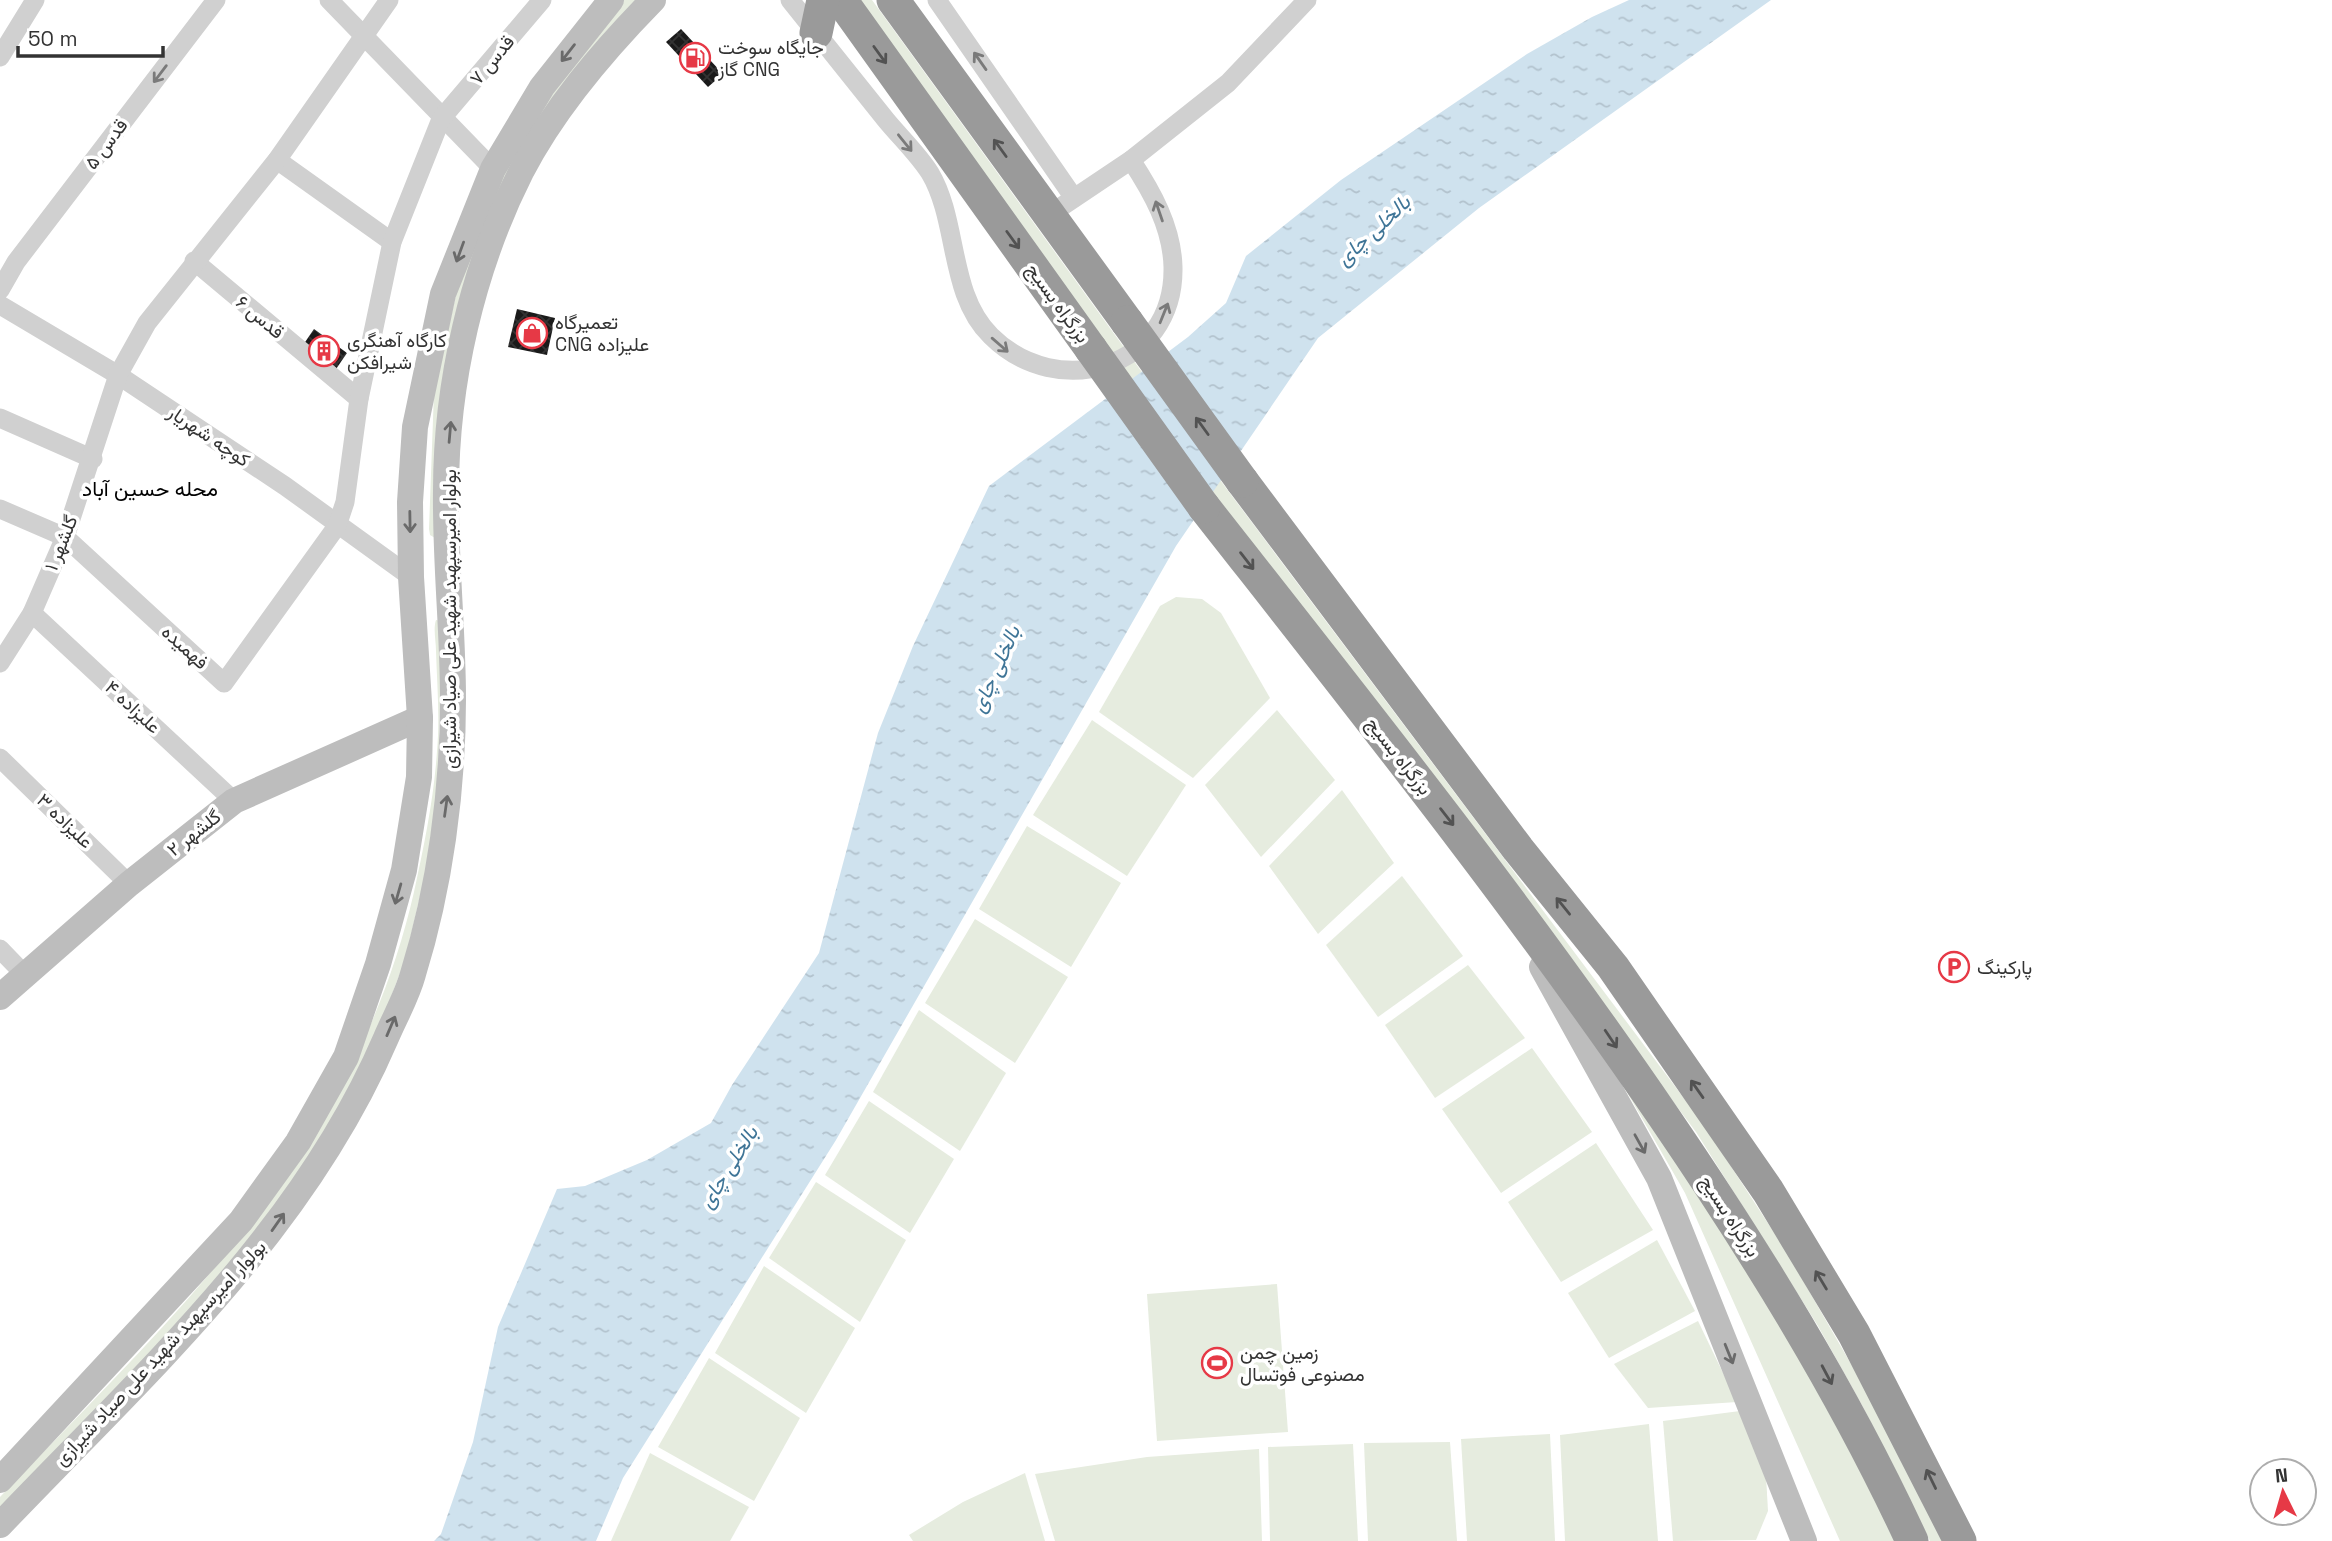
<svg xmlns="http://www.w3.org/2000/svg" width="2332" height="1541" viewBox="0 0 2332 1541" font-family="'Space Grotesk',Vazirmatn,sans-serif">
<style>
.green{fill:#e6ecdf}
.water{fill:url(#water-ripples)}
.building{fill:url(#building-cross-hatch)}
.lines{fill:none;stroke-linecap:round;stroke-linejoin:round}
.street{stroke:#d0d0d0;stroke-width:19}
.secondary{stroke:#bdbdbd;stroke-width:26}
.highway{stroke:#9a9a9a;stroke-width:33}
.highway-bridge{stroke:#9a9a9a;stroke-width:33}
.oneway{stroke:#6a6a6a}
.oneway2{stroke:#525252}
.oneway3{stroke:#7a7a7a}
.labels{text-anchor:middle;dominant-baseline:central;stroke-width:7;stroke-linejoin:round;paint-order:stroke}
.poi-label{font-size:19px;fill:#333;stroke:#fff;text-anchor:start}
.street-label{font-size:19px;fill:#333;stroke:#fff}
.water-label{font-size:21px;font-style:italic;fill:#3f7597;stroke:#fff}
.neighbourhood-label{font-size:21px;fill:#000;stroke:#fff}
</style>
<defs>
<pattern id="water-ripples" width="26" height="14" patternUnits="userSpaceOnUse" patternTransform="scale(1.75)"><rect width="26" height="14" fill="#cfe2ee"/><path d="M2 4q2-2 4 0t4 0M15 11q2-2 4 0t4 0" fill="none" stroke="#b2c2cd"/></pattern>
<pattern id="building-cross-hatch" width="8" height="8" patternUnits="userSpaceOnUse" patternTransform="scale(1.75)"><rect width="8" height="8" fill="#1a1a1a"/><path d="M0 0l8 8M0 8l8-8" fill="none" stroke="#333"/></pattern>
</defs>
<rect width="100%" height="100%" fill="#fff"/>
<g class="green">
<polygon points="623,0 639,0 496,211 435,538 430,535 429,529 434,392 457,290 480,219 525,131"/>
<polygon points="859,0 872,0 1226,488 1704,1125 1786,1251 1874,1404 1942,1541 1930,1541 1863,1407 1818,1326 1696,1132 1189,460"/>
<polygon points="1176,597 1202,599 1221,613 1270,698 1193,778 1099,712 1160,606"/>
<path d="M 436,620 L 442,621 L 437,824 L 405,960 L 381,1023 L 318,1149 L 220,1279 L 0,1514 L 0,1497 C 177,1312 354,1153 414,892 C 424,846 434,798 437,751 C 440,718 437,684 436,651 C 436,641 433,629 436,620 Z"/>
<polygon points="1277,710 1335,780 1261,857 1205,785"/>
<polygon points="1092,720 1186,785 1127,876 1033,815"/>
<polygon points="1342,790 1394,863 1318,934 1269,866"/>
<polygon points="1027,826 1121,883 1071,967 979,909"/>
<polygon points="1402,876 1463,956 1378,1017 1326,945"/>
<polygon points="975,919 1068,977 1015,1063 925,1003"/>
<polygon points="1468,965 1525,1038 1435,1098 1385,1025"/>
<polygon points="919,1010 1006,1073 960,1151 873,1092"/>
<polygon points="1532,1048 1592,1132 1501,1193 1442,1109"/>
<polygon points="1609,1061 1771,1302 1897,1541 1840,1541 1685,1193"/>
<polygon points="869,1101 954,1159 910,1233 825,1175"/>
<polygon points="1596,1143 1653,1230 1561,1282 1508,1202"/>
<polygon points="816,1182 906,1240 860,1322 769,1258"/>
<polygon points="1657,1240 1695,1311 1609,1358 1568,1293"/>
<polygon points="764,1266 855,1328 806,1413 715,1353"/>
<polygon points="1277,1284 1288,1432 1157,1441 1147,1294"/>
<polygon points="1698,1321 1737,1402 1648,1408 1614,1364"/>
<polygon points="709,1358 800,1418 754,1501 658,1447"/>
<polygon points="1740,1411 1766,1476 1768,1511 1756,1540 1673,1541 1663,1421"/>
<polygon points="1649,1424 1658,1541 1565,1541 1560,1435"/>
<polygon points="1550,1434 1555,1541 1467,1541 1461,1439"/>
<polygon points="1450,1442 1457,1541 1368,1541 1364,1443"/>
<polygon points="1353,1444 1358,1541 1270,1541 1268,1447"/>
<polygon points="1259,1449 1262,1541 1055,1541 1035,1474 1147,1457"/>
<polygon points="650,1453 749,1507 730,1541 611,1541"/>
<polygon points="1025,1473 1045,1541 913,1541 909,1535 963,1502"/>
</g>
<polygon class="water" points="1629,0 1771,0 1479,208 1318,338 1176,546 836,1140 623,1478 596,1541 434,1541 441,1534 473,1442 498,1327 557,1189 585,1186 647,1160 711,1123 732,1085 819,953 878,733 913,646 989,486 1188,337 1226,303 1246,256 1341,180 1527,54 1592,17"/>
<g class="building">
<polygon points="681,29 723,74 708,87 666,42"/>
<polygon points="517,309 555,318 547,355 508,347"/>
<polygon points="314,329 347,353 334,372 301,348"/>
</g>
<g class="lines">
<g class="street">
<polyline points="329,0 493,169"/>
<path d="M 790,0 C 822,40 854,80 886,120 C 900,137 918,154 930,173 C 959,222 948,294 991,336 C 1057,402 1175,369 1173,267 C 1172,227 1152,192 1131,160"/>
<polyline points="937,0 1074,198"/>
<polyline points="0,57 35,0"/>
<polyline points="277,160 392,242"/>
<polyline points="1049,215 1131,160 1228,83 1307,0"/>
<polyline points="194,261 359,399"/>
<polyline points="0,290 16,262 216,0"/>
<polyline points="0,305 118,375 285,486 411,577"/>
<polyline points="0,418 93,459"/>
<polyline points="0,509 65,537 224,683 337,526 345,502 359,399 392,242 441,119 542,0"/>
<polyline points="32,613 234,801"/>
<polyline points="0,663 32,613 65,537 118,375 147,323 277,160 389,0"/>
<polyline points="0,758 129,884"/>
<polyline points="0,949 26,976"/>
</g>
<g class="secondary">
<polyline points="1542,967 1659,1178 1804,1541"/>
<polyline points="0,997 129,884 234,801 420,718"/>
<polyline points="0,1480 241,1221 298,1142 346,1057 378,964 404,870 419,777 420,718 411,577 410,502 415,427 443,294 493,169 542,87 611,0"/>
<path d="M 0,1525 C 143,1375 303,1232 386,1038 C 395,1017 407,996 413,974 C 440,887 453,790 453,699 C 453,630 445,560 446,491 C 446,383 472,269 521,172 C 554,108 603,51 653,0"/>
</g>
<g class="highway">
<polyline points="841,0 1091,349"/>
<polyline points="893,0 1127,322"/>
<polyline points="816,33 823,0"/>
<polyline points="1242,481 1518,849 1613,967 1768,1191 1854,1334 1960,1541"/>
<path d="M 1204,507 C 1361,707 1520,906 1664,1117 C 1756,1252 1843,1392 1912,1541"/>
</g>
<g class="highway-bridge">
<polyline points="1127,322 1242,481"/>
<polyline points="1091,349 1204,507"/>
</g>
</g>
<defs><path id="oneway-shaft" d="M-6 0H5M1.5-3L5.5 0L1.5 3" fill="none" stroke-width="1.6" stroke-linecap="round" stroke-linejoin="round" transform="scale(1.75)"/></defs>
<g class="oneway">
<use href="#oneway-shaft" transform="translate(568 53) rotate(128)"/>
<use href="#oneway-shaft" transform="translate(460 252) rotate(110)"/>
<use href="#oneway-shaft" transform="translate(450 432) rotate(-85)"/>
<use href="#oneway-shaft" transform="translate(410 522) rotate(89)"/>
<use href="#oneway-shaft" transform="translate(446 806) rotate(-82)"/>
<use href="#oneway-shaft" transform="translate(398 894) rotate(106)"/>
<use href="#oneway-shaft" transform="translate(391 1026) rotate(-67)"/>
<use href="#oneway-shaft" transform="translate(1640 1144) rotate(61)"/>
<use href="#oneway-shaft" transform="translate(278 1222) rotate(-55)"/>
<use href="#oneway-shaft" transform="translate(1729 1354) rotate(68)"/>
</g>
<g class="oneway2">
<use href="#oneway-shaft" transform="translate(880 55) rotate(54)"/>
<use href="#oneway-shaft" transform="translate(1000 148) rotate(-126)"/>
<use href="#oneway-shaft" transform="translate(1013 240) rotate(54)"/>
<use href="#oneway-shaft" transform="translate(1202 426) rotate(-126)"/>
<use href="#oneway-shaft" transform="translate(1247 561) rotate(52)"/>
<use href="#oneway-shaft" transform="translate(1447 817) rotate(52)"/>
<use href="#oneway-shaft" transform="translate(1563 906) rotate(-129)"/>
<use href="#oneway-shaft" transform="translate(1611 1039) rotate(56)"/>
<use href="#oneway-shaft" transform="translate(1697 1089) rotate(-125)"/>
<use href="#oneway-shaft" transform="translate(1821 1280) rotate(-121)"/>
<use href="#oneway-shaft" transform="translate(1827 1375) rotate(62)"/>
<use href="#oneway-shaft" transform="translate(1931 1479) rotate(-116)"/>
</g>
<g class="oneway3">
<use href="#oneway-shaft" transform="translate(980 61) rotate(-125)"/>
<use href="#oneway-shaft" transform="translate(160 74) rotate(127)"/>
<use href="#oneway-shaft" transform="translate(905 143) rotate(51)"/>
<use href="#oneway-shaft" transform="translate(1159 211) rotate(-109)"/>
<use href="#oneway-shaft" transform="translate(1164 313) rotate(-68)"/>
<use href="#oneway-shaft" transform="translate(1000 345) rotate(41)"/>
</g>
<defs>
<g id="fuel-ring" transform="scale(1.575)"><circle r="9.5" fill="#fff" stroke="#e63946" stroke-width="1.5"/><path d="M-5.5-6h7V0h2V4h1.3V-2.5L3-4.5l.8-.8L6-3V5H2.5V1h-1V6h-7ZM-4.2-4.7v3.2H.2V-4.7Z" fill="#e63946"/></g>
<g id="shop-ring" transform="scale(1.575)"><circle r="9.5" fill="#fff" stroke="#e63946" stroke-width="1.5"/><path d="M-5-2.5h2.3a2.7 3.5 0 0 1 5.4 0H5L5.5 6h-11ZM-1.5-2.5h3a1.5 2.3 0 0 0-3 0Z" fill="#e63946"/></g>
<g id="building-ring" transform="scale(1.575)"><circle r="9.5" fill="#fff" stroke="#e63946" stroke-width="1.5"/><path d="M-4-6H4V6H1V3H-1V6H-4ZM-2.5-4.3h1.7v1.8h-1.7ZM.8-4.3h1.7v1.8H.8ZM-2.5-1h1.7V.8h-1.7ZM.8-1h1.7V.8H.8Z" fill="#e63946"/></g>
<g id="parking-ring" transform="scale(1.575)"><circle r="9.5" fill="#fff" stroke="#e63946" stroke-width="1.5"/><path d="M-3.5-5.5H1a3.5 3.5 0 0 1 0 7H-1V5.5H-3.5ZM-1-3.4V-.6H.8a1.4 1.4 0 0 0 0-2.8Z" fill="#e63946"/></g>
<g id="stadium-ring" transform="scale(1.575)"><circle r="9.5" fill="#fff" stroke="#e63946" stroke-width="1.5"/><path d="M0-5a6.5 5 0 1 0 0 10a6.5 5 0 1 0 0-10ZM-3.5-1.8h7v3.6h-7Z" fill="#e63946"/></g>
</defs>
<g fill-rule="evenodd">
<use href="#fuel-ring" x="695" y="58"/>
<use href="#shop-ring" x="532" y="333"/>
<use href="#building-ring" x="324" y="351"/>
<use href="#parking-ring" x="1954" y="967"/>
<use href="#stadium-ring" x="1217" y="1363"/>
</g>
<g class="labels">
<g class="poi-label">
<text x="718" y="47">جایگاه سوخت<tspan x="718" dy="22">گاز CNG</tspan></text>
<text x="555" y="322">تعمیرگاه<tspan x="555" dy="22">CNG علیزاده</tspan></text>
<text x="347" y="340">کارگاه آهنگری<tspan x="347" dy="22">شیرافکن</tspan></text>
<text x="1977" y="967">پارکینگ</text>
<text x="1240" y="1352">زمین چمن<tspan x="1240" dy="22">مصنوعی فوتسال</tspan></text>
</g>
<g class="street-label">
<text transform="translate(492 60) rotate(-50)">قدس ۷</text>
<text transform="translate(106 144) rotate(-53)">قدس ۵</text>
<text transform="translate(1058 303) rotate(54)">بزرگراه بسیج</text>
<text transform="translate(260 317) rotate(40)">قدس ۶</text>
<text transform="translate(209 436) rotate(34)">کوچه شهریار</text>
<text transform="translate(61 543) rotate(-68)">گلشهر ۱</text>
<text transform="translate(449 619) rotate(-90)">بولوار امیرسپهبد شهید علی صیاد شیرازی</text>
<text transform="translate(185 647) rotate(42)">فهمیده</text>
<text transform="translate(133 707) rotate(43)">علیزاده ۴</text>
<text transform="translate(1399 756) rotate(52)">بزرگراه بسیج</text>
<text transform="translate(65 821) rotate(44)">علیزاده ۳</text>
<text transform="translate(194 833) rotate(-38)">گلشهر ۲</text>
<text transform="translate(1730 1216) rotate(57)">بزرگراه بسیج</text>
<text transform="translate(160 1353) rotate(-47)">بولوار امیرسپهبد شهید علی صیاد شیرازی</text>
</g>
<g class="water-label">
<text transform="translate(1373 230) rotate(-43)">بالخلی چای</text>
<text transform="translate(995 669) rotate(-66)">بالخلی چای</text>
<text transform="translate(728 1167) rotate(-58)">بالخلی چای</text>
</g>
<g class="neighbourhood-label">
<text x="150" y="488">محله حسین آباد</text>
</g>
</g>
<g transform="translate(2283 1492) rotate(355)"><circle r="33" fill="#ffffff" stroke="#adadad" stroke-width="2"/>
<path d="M0-5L12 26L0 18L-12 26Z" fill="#e63946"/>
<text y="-10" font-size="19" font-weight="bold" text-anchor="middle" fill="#333333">N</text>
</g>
<path d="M18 46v10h145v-10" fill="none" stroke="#333333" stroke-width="3.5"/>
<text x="28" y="46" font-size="21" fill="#333333" stroke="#ffffff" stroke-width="5" paint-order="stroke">50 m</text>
</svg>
